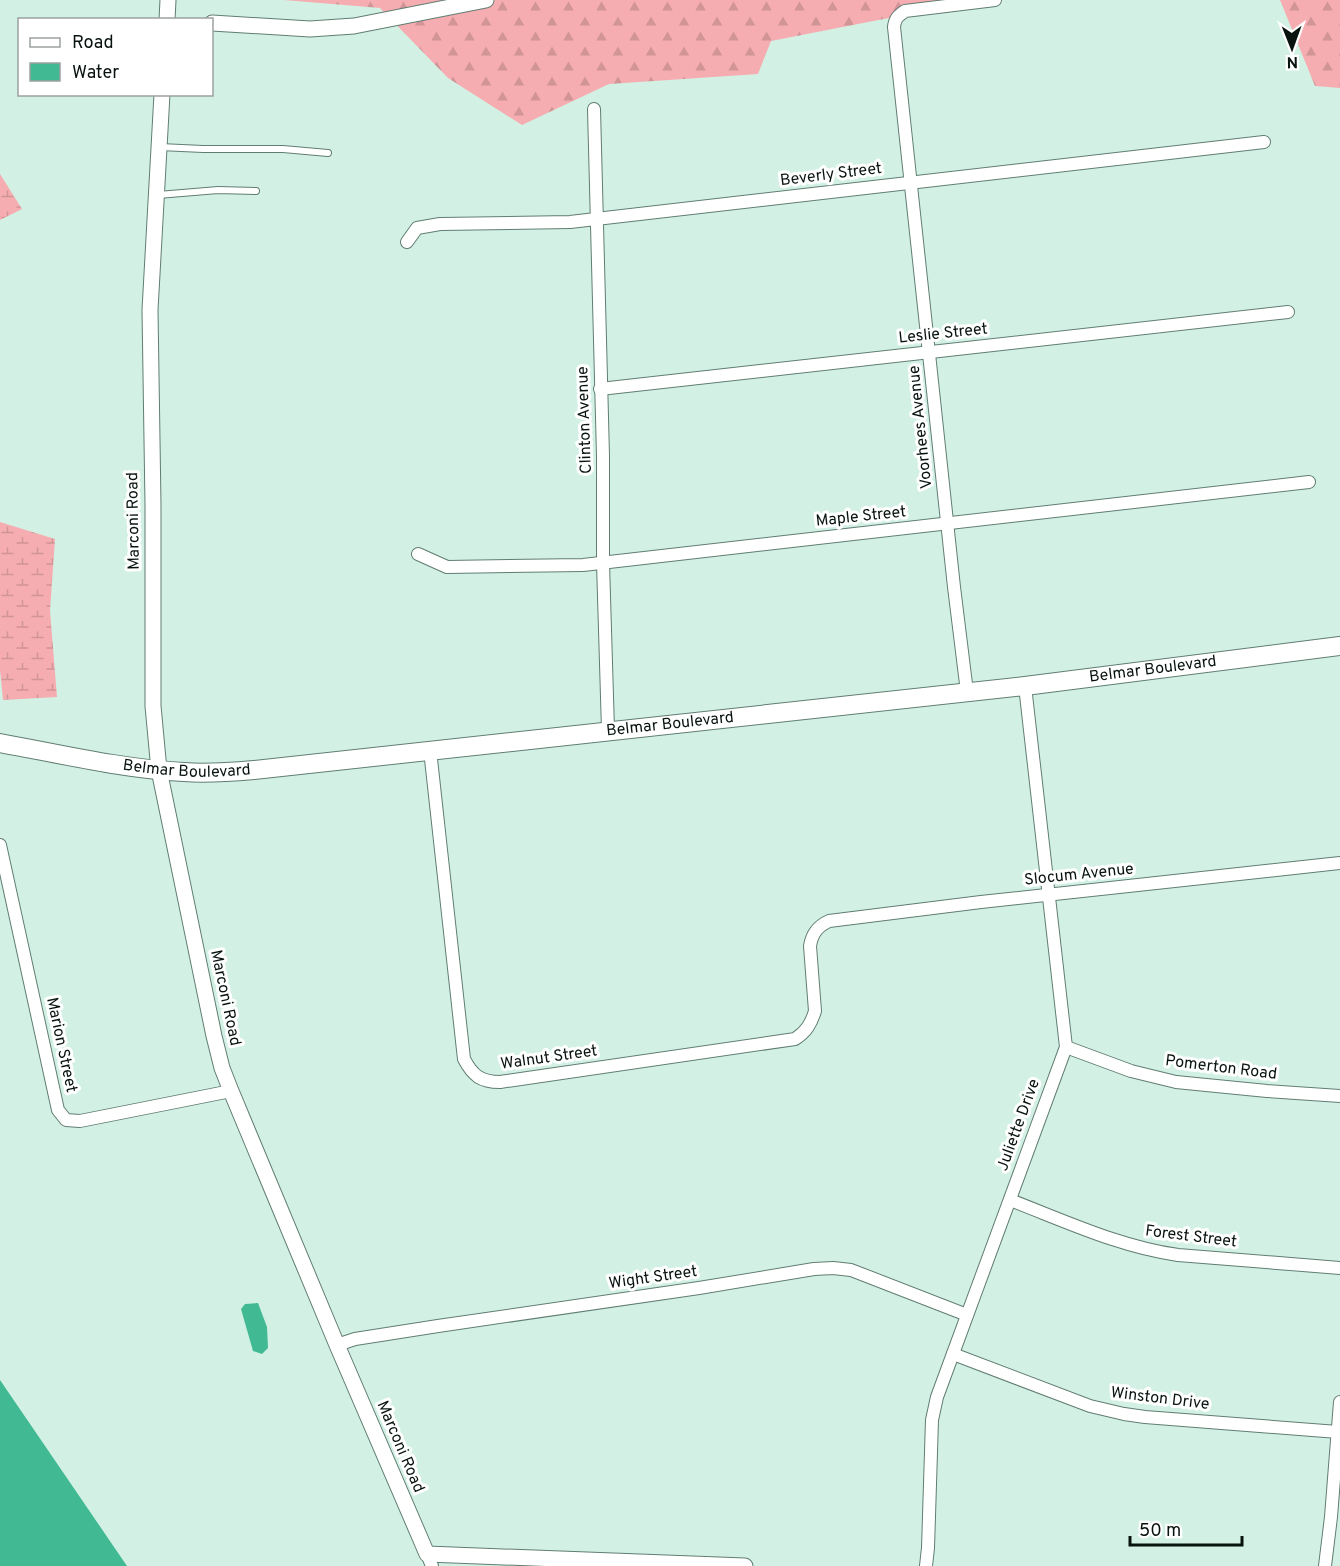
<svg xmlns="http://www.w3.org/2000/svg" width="1340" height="1566" viewBox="0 0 1340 1566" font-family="Overpass,sans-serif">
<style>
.forest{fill:url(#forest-firs)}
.wetland{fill:url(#wetland-marsh)}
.water{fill:#41b993}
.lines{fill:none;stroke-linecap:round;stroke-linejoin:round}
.service-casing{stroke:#617d72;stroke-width:8}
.minor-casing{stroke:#617d72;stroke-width:14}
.tertiary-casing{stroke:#617d72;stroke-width:17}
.secondary-casing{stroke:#617d72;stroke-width:20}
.service{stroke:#fff;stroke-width:6}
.minor{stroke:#fff;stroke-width:12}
.tertiary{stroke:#fff;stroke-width:15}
.secondary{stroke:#fff;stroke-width:18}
.labels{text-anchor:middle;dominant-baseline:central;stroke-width:6;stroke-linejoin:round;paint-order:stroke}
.street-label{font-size:16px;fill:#08130f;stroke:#fff}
</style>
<defs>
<pattern id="forest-firs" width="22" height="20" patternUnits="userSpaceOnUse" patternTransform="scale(1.5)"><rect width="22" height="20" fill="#f6adb1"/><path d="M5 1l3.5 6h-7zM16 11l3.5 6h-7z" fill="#d19497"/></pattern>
<pattern id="wetland-marsh" width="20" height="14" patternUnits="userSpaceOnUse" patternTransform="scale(1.5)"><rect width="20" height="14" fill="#f6adb1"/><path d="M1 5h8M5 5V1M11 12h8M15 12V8" fill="none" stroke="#d19497"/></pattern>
</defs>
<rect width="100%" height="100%" fill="#d2f1e4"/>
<g class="forest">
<polygon points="284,0 981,0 771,41 758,74 609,84 522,125 448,78 380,8"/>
<polygon points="1280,0 1340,0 1340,88 1315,86"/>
</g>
<g class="wetland">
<polygon points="0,174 22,209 0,220"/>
<polygon points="0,522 55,539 50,611 57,697 3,700 0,670"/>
</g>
<g class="water">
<polygon points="258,1303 267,1327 268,1348 262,1354 253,1351 241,1309 245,1304"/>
<polygon points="0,1380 127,1566 0,1566"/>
</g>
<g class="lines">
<g class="service-casing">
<g id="service">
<polyline points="160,147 203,149 283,149 328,153"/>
<polyline points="158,195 218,190 256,191"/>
</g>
</g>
<g class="minor-casing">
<g id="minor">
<polyline points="594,109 603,456 603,563 608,730"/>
<polyline points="407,242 417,228 440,224 570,222 1264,142"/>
<polyline points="600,389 1288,312"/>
<polyline points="418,554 447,567 583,565 1309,482"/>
<path d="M 967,692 L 954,587 L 894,27 C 895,18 898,16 905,11 L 995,0"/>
<path d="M 430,750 L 464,1059 C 473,1076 481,1082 500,1082 L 795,1039 C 806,1032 811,1024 815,1011 L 810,946 C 812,933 818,926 829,921 L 981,902 L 1340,863"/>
<polyline points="0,845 58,1110 66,1120 80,1121 231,1091"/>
<polyline points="1066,1047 1131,1071 1176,1082 1267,1091 1340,1096"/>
<path d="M 1010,1200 C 1065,1221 1120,1247 1178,1255 L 1340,1268"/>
<polyline points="337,1345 355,1339 438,1326 699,1288 814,1269 833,1268 851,1270 967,1315"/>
<polyline points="953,1354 1090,1406 1124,1414 1145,1417 1338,1432"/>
<polyline points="427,1554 432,1566"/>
<polyline points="926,1566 928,1548 932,1420 937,1397 1066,1047 1025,686"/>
<polyline points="1325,1566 1331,1517 1340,1402"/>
</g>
</g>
<g class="tertiary-casing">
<g id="tertiary">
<polyline points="167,20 168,0"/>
<polyline points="212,23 310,29 354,26 486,0"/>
<polyline points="162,94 150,310 153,505 153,706 159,770 214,1036 222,1068 231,1091 337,1345 427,1554 745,1566"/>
</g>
</g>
<g class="secondary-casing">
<g id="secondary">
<path id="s1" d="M 0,743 C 60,754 124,769 184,772 C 208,774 231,772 254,770 L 1025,686 L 1340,646"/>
</g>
</g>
<use href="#service" class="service"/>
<use href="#minor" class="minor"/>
<use href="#tertiary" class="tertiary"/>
<use href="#secondary" class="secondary"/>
</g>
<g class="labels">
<g class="street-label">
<text transform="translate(831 175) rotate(-7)">Beverly Street</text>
<text transform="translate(943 334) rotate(-6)">Leslie Street</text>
<text transform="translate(585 420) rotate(-92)">Clinton Avenue</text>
<text transform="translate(921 427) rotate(-96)">Voorhees Avenue</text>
<text transform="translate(861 517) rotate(-6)">Maple Street</text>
<text transform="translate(134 521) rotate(-91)">Marconi Road</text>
<text stroke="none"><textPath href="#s1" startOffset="1161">Belmar Boulevard</textPath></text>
<text stroke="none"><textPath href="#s1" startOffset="675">Belmar Boulevard</textPath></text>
<text stroke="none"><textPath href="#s1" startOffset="189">Belmar Boulevard</textPath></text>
<text transform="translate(1079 875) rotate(-6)">Slocum Avenue</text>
<text transform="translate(225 998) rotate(78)">Marconi Road</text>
<text transform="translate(61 1045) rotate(78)">Marion Street</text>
<text transform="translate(549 1058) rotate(-8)">Walnut Street</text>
<text transform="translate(1221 1068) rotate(7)">Pomerton Road</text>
<text transform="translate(1019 1125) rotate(-70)">Juliette Drive</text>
<text transform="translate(1191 1237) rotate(7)">Forest Street</text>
<text transform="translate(653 1278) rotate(-8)">Wight Street</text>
<text transform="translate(1160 1399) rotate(7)">Winston Drive</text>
<text transform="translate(400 1447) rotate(67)">Marconi Road</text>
</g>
</g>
<rect x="18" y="18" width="195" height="78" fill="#ffffff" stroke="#9ca19f" stroke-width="1.5"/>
<rect x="30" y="38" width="30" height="9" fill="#ffffff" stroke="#9ca19f" stroke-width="1.5"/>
<text x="72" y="48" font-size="18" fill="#08130f">Road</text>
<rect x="30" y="63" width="30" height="18" fill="#41b993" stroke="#9ca19f" stroke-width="1.5"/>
<text x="72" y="78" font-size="18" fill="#08130f">Water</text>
<g transform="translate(1292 48) rotate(179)" stroke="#ffffff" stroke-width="4.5" paint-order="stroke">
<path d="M0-4.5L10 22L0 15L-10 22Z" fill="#08130f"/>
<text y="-9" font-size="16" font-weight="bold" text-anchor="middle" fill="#08130f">N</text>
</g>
<path d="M1130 1536v9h112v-9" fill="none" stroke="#08130f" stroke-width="3"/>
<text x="1139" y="1536" font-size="18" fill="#08130f" stroke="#ffffff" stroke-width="4.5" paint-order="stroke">50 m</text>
</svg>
